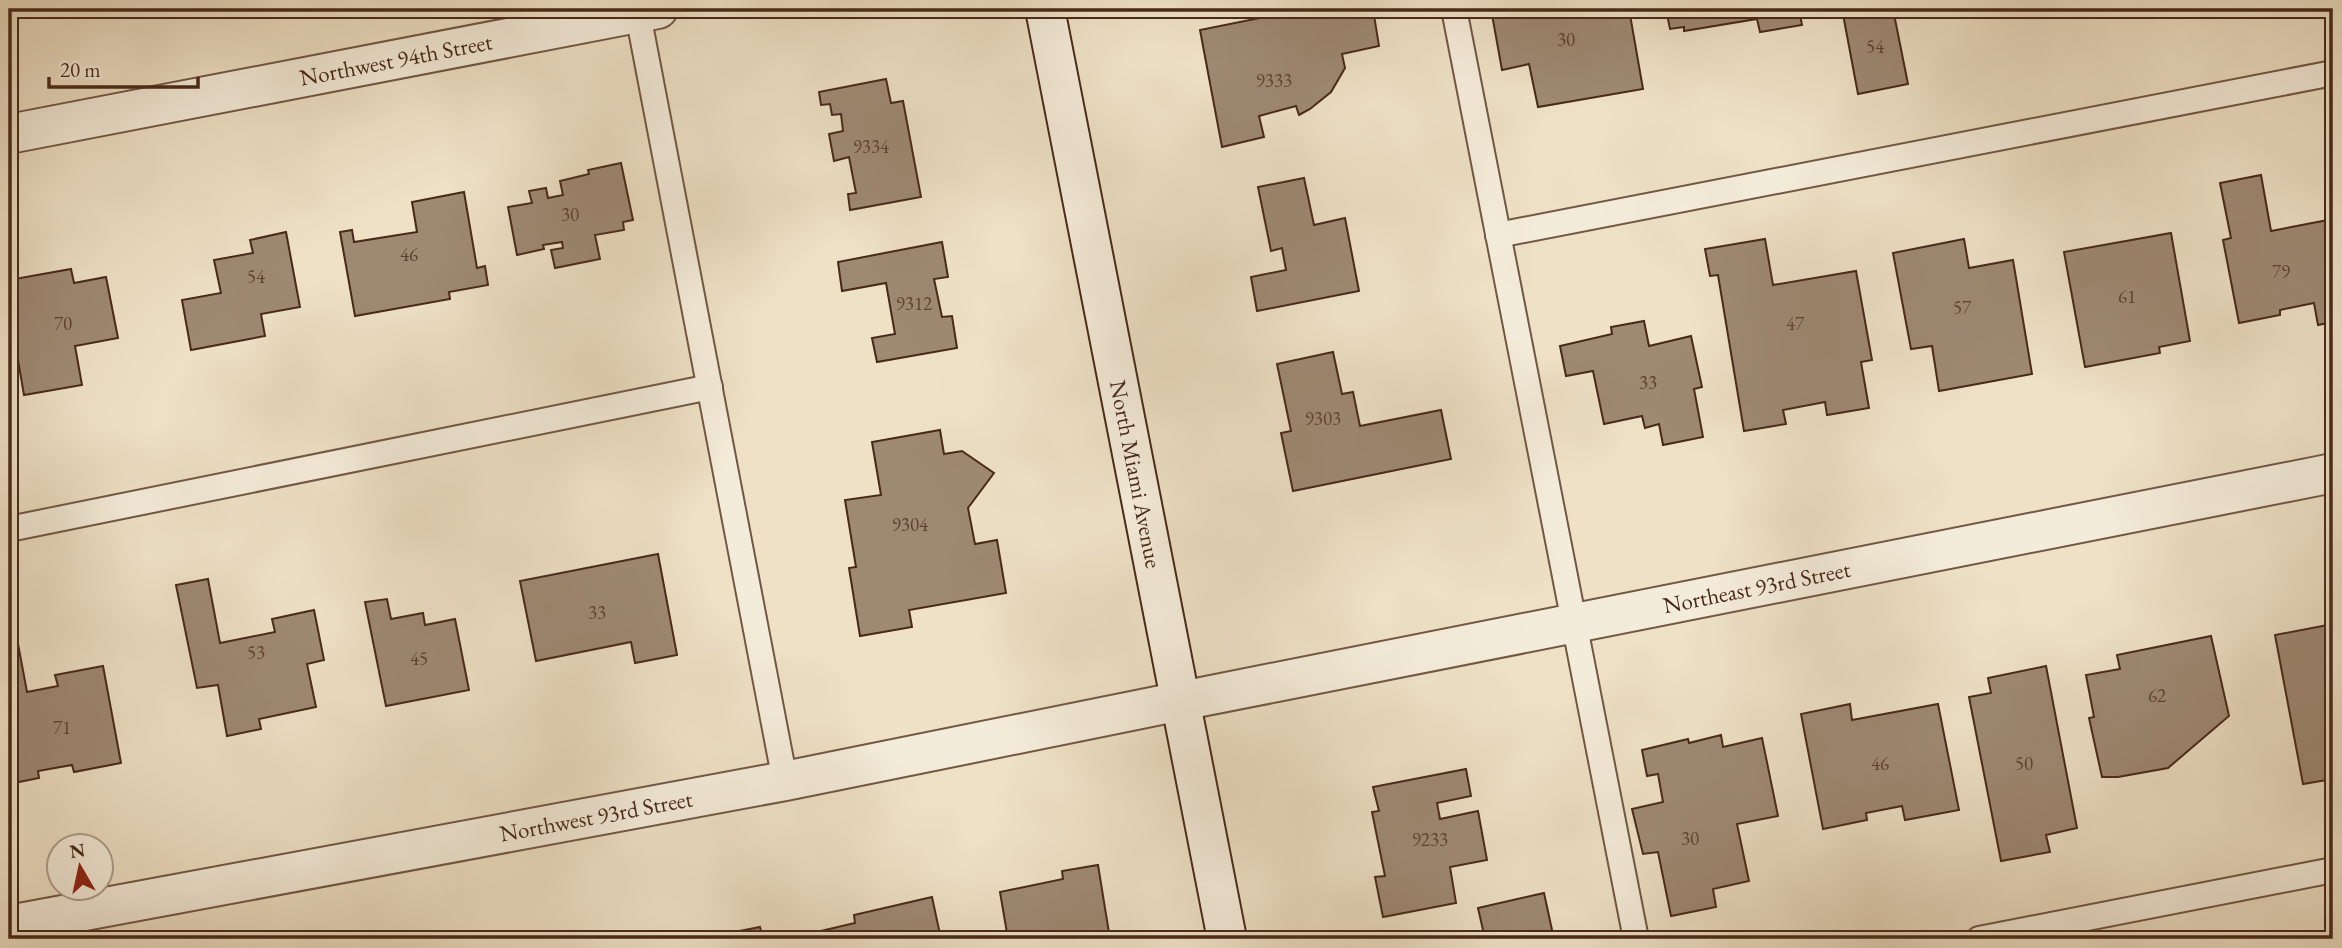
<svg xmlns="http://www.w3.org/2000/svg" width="2342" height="948" viewBox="0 0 2342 948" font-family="'EB Garamond',serif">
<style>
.building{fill:#9e8973;stroke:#482919;stroke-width:2}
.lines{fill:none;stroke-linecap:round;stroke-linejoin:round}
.service-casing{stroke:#725744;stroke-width:28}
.minor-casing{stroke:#725744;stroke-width:42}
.secondary-casing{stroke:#482919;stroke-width:42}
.service{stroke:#f4ecda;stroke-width:24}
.minor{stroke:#f4ecda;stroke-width:38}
.secondary{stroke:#f4ecda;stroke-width:38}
.labels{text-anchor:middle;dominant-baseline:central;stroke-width:5;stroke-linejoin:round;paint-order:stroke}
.number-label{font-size:19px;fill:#5e4130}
.street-label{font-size:23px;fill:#482919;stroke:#f4ecda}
</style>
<rect width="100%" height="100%" fill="#eee1c6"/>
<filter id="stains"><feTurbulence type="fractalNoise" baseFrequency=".00286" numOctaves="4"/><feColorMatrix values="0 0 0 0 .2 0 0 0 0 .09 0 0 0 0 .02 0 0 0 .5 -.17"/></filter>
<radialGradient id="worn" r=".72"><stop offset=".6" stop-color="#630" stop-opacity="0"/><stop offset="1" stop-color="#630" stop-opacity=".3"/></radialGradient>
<g class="building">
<polygon points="1305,9 1373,9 1379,46 1342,54 1345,68 1331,92 1310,109 1299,115 1296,106 1259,116 1264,137 1222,147 1200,30"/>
<polygon points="1491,9 1527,9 1528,15 1563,9 1629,9 1643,89 1538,107 1529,64 1502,70"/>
<polygon points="1666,9 1799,9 1802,25 1760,32 1757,19 1684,31 1684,27 1670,29"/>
<polygon points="1842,9 1893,9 1908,84 1858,94"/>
<polygon points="886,79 891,103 903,101 921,197 850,210 848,194 856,193 849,157 834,161 829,134 843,131 841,114 832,115 830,104 821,105 819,92"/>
<polygon points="621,163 633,220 623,222 624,230 595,235 600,259 555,268 551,250 563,248 562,242 543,245 544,249 517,255 508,207 532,203 529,191 546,188 548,198 563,195 560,181 589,174 588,170"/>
<polygon points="2261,175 2271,231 2333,219 2333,322 2318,325 2314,303 2280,310 2280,315 2239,323 2223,240 2231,238 2220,183"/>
<polygon points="1304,178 1314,225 1345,218 1359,291 1257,311 1251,277 1286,270 1282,248 1271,251 1258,187"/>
<polygon points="464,192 477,268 485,266 488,285 449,292 450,299 355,316 340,232 352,230 354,242 417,232 412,202"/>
<polygon points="286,232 300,307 261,314 265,336 191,350 182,300 221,293 214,260 253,253 250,240"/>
<polygon points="2171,233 2190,341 2159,347 2160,353 2085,367 2064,252"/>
<polygon points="1765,239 1773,285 1856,271 1872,360 1861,362 1869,408 1827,415 1825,402 1783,410 1786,424 1744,431 1718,275 1710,276 1705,249"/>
<polygon points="1964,239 1969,268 2013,260 2032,374 1939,391 1932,346 1911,349 1893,253"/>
<polygon points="942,242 948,277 934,279 942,317 952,316 957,348 877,362 872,338 895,334 886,283 842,291 838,262"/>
<polygon points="71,269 74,283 106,277 118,338 75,346 82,385 24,395 9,308 9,280"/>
<polygon points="1644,321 1649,346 1691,336 1702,387 1694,389 1703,437 1663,445 1659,424 1645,428 1642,416 1604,424 1593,371 1566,376 1560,346 1612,334 1611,327"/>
<polygon points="1333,352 1342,394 1353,392 1360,426 1441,410 1451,459 1293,491 1281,433 1291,431 1277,364"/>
<polygon points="940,430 944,454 962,451 994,473 968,508 975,544 997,540 1006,593 909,610 912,627 860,636 849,568 856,567 845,500 881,495 872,442"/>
<polygon points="658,554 677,655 635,663 631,642 536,661 520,581"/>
<polygon points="208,579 220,643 275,632 272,619 314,610 324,660 307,664 316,707 259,719 261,729 227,736 218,685 197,688 176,585"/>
<polygon points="387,599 391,619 423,613 425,625 455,619 469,690 386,706 365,602"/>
<polygon points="2333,624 2333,779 2303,784 2275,635"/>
<polygon points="16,633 27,692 58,686 55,675 103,666 121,763 74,772 72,765 38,771 39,778 9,784 9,635"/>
<polygon points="2211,636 2229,716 2168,768 2118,777 2102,777 2089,718 2094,717 2086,675 2120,669 2117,655"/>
<polygon points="2046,666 2077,828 2046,835 2050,852 2001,861 1969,697 1991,693 1988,678"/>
<polygon points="1850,704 1852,720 1938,704 1959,810 1905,820 1902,806 1866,813 1867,820 1823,829 1801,714"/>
<polygon points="1721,735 1723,747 1762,738 1778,816 1737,824 1749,881 1713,889 1716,907 1671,916 1658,852 1643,854 1632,809 1663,802 1658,774 1647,776 1642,750 1688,739 1689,743"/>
<polygon points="1466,769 1471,796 1437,803 1440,819 1478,811 1487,860 1450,867 1456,903 1383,917 1375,877 1385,876 1372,812 1379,811 1373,787"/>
<polygon points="1098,865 1110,939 1008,939 1000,892 1063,879 1062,871"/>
<polygon points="1544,893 1554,939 1485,939 1478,908"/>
<polygon points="932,897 941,939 813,939 812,933 855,923 854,915"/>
<polygon points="760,927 763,939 725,939 724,934"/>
</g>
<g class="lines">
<g class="service-casing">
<g id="service">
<polyline points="637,9 785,781"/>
<polyline points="1454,9 1636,939"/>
<polyline points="1498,235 2333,73"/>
<polyline points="9,529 710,387"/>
<polyline points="1979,939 2333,870"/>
</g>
</g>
<g class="minor-casing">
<g id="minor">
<path id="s1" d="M 9,134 L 658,9"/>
<path id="s2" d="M 9,925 L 785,781 L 1181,701 L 2333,473"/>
</g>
</g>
<g class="secondary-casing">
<g id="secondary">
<path id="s3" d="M 1045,9 L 1227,939"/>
</g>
</g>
<use href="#service" class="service"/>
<use href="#minor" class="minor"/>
<use href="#secondary" class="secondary"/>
</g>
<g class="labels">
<g class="number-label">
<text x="1566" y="39">30</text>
<text x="1875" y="46">54</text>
<text x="1274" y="80">9333</text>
<text x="871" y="146">9334</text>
<text x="570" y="214">30</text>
<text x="409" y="254">46</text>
<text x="2281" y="271">79</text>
<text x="256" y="276">54</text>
<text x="2127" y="296">61</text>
<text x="914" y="303">9312</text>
<text x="1962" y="307">57</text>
<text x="63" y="323">70</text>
<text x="1795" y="323">47</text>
<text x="1648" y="382">33</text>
<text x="1323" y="418">9303</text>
<text x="910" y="524">9304</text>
<text x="597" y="612">33</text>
<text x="256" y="652">53</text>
<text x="419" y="658">45</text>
<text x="2157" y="695">62</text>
<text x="62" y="727">71</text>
<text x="1880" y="763">46</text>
<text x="2024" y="763">50</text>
<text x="1690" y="838">30</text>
<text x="1430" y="839">9233</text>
</g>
<g class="street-label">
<text stroke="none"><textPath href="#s1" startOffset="394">Northwest 94th Street</textPath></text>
<text stroke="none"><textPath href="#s3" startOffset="474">North Miami Avenue</textPath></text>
<text stroke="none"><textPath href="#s2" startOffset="1780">Northeast 93rd Street</textPath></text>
<text stroke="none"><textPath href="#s2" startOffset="597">Northwest 93rd Street</textPath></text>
</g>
</g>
<rect width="2342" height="948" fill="none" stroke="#eee1c6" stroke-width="35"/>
<rect x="10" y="10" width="2321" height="927" fill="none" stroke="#482919" stroke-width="3.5"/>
<rect x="18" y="18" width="2307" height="913" fill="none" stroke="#482919" stroke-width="2"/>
<g transform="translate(80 867) rotate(351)"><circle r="33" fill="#f4ecda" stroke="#af9e8d" stroke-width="2"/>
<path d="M0-5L12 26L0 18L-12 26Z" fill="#8f2418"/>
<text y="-10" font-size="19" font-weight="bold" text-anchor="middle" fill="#482919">N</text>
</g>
<path d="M49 77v10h149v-10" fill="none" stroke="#482919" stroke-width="3.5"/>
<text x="60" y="77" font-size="21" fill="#482919" stroke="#f4ecda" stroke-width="5" paint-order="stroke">20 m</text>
<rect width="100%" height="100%" filter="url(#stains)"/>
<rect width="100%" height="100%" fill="url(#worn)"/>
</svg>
